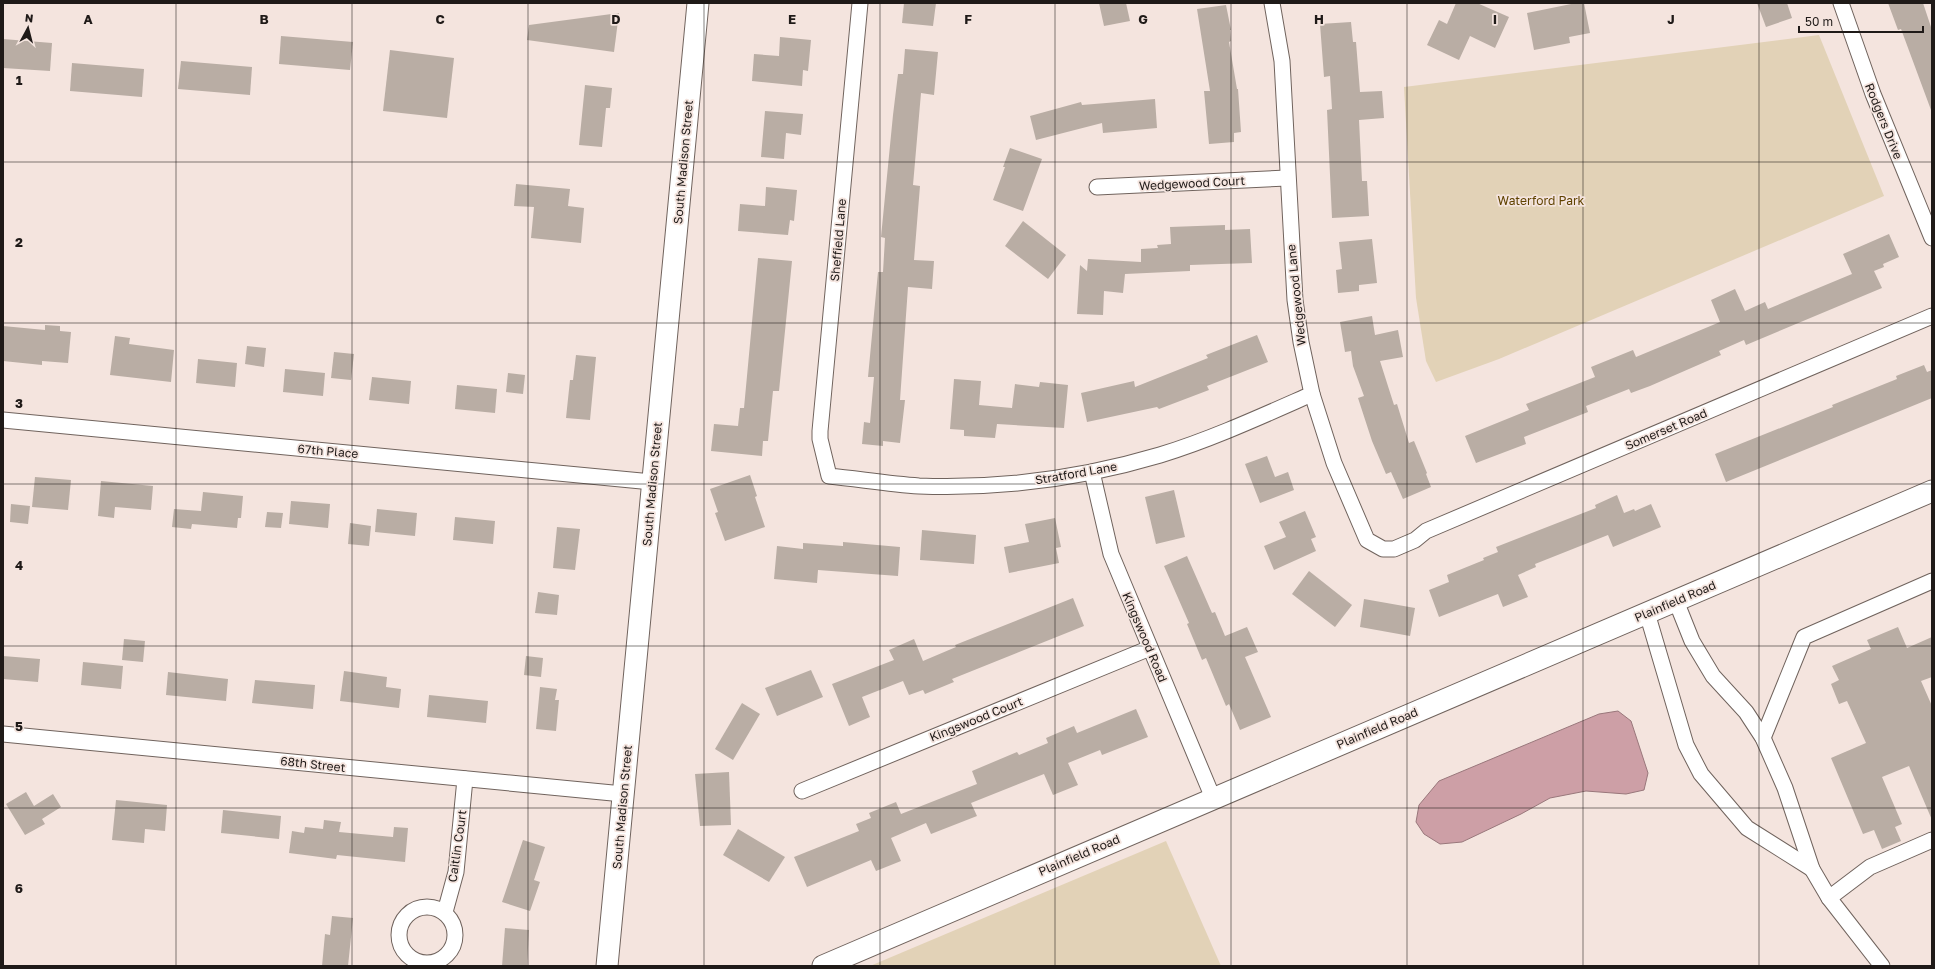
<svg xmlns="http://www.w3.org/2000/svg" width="1935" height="969" viewBox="0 0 1935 969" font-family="'Golos Text',sans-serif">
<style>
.green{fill:#e2d2b7}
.water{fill:#cd9fa6;stroke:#99777b}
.building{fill:#b9ada4}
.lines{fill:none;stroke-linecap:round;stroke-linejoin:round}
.street-casing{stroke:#70635d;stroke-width:17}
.secondary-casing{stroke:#70635d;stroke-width:23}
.street{stroke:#fff;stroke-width:15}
.secondary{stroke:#fff;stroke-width:21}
.grid{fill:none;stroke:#1f1a18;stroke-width:1;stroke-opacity:0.55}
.labels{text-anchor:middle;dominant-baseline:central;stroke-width:3.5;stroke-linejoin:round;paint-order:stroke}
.street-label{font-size:12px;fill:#1f1a18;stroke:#f4e4de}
.park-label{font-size:12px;fill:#604300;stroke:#f4e4de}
.grid-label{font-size:13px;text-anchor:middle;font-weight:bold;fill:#1f1a18;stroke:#f4e4de;stroke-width:3.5;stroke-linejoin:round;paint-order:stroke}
</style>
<rect width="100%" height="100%" fill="#f4e4de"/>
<g class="green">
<polygon points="1819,35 1884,196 1499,359 1436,382 1426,361 1416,298 1404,87"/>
<polygon points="1166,841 1221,966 870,966"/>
</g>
<polygon class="water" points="1618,711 1631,721 1648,773 1644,790 1626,794 1586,791 1550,798 1521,814 1462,842 1440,844 1424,834 1416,822 1419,805 1439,781 1599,714"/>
<g class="building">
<polygon points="904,3 936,3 933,26 902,23"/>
<polygon points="1099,3 1126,3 1130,21 1104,26"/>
<polygon points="1456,3 1477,3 1509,17 1495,48 1470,36 1459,60 1427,45 1439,20 1447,24"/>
<polygon points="1576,3 1584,3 1590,33 1569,37 1570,43 1534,50 1527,13"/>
<polygon points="1757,3 1787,3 1792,18 1766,27"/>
<polygon points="1888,3 1923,3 1932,30 1932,110 1931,110 1901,29 1898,30"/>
<polygon points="1226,5 1231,30 1230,30 1231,41 1229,42 1237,89 1238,89 1241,132 1234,133 1234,142 1209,144 1204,91 1210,91 1197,9"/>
<polygon points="619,13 614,52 527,40 529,25"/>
<polygon points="1351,22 1353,42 1356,42 1360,92 1382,91 1384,118 1359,120 1362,181 1367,181 1369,216 1332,218 1327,110 1332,109 1330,76 1324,77 1320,24"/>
<polygon points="281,36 353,42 350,70 279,64"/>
<polygon points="780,37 811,40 808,71 803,70 802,86 752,81 754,54 779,56"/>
<polygon points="3,39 52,43 50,71 3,68"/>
<polygon points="905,49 938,52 934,95 921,93 913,185 920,186 914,260 934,261 932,289 908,287 900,400 905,400 900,443 883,441 883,446 862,444 864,422 870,423 874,377 868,377 878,272 883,272 885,238 881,237 893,115 898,74 903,74"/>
<polygon points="390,50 454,58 447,118 383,111"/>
<polygon points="181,61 252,67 250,95 178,89"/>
<polygon points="72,63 144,69 142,97 70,91"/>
<polygon points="585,85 612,88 610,108 606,108 602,147 579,145"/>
<polygon points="1155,99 1157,128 1103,133 1102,123 1036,140 1030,116 1081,102 1082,105"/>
<polygon points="765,111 803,114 801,135 786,133 784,159 761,157"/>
<polygon points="1010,148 1042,159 1023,211 993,200 1005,167 1003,167"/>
<polygon points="516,184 570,189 568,206 584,208 581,243 531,238 534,207 514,206"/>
<polygon points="766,187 797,190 794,221 790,220 788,235 738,231 740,204 765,206"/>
<polygon points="1023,221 1066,255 1048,279 1005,246"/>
<polygon points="1225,225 1225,230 1250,229 1252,263 1190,265 1190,271 1125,274 1123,293 1104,291 1103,315 1077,314 1080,265 1087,271 1088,259 1141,262 1141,249 1158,248 1157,245 1171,244 1170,227"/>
<polygon points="1889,234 1899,257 1883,264 1884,267 1874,271 1882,288 1746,345 1744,340 1719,351 1721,355 1650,386 1631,393 1629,389 1586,406 1588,412 1524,437 1526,444 1476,463 1465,436 1529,410 1526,404 1595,377 1591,367 1633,350 1636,357 1720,322 1711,300 1735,289 1745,311 1765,302 1768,309 1852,274 1843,254"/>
<polygon points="1372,239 1377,283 1359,285 1359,291 1338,293 1336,270 1342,269 1339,242"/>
<polygon points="758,258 792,261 779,391 773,391 768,441 763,441 762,456 711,451 714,424 738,426 740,408 744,408"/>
<polygon points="1372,316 1375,335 1398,330 1403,357 1380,361 1394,405 1397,404 1409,443 1414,441 1427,473 1426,474 1431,487 1403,499 1391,472 1386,474 1372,441 1358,398 1364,396 1353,366 1351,351 1345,352 1340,322"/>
<polygon points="45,325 60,326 60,331 71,332 68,363 42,361 42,365 3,361 3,326 45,330"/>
<polygon points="1257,335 1268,362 1207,386 1209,390 1159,409 1157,407 1087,422 1081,393 1134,381 1135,387 1208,358 1206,355"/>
<polygon points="115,336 130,338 129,344 174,350 171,382 110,375"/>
<polygon points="247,346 266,348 264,367 245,364"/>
<polygon points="334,352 354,354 351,380 331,378"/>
<polygon points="576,355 596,357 590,420 566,418 570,380 573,380"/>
<polygon points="198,359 237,363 235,387 196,383"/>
<polygon points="1924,365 1927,372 1932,370 1932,398 1726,482 1715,454 1833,407 1832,405 1897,379 1896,376"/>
<polygon points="285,369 325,373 323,396 283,392"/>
<polygon points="508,373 525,375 523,394 506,392"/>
<polygon points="372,377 411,381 409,404 369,400"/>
<polygon points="954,379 981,381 979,405 1012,408 1015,384 1039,387 1040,382 1068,385 1064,428 997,424 995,438 964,436 964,430 950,429"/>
<polygon points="457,385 497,389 495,413 455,409"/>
<polygon points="1267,456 1275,477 1288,472 1294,490 1260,503 1245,464"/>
<polygon points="750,475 757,496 755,497 765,527 725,541 715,513 718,512 710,489"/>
<polygon points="35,477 71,480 68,510 32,507"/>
<polygon points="101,481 153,486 151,510 115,507 114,518 98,516"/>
<polygon points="1174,490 1185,537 1156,544 1145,497"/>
<polygon points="203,492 243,496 241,518 238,518 237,528 192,524 191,529 172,527 174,509 201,511"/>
<polygon points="1617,495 1624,513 1634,509 1635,511 1651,504 1661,527 1613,547 1608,535 1535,564 1536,567 1518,575 1528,597 1503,607 1498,594 1439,617 1429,590 1449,582 1447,575 1484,560 1483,558 1498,552 1496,547 1596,508 1595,505"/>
<polygon points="291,501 330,504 328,528 289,524"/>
<polygon points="11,504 30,506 28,524 10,522"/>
<polygon points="377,509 417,513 415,536 375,532"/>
<polygon points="1305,511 1316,537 1311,539 1316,551 1274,570 1264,546 1286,537 1279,522"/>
<polygon points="267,512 283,513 281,528 265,527"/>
<polygon points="455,517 495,521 493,544 453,540"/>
<polygon points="1055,518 1061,547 1056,548 1059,563 1009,573 1004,547 1029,542 1025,524"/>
<polygon points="350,523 371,526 369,546 348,544"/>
<polygon points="557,527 580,529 575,570 553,568"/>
<polygon points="922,530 976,535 974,564 920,560"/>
<polygon points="843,542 900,547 898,576 818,570 817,583 774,579 777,546 803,549 803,543 843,546"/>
<polygon points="1187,556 1212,613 1215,612 1225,636 1247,627 1258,652 1245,657 1271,717 1240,730 1229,704 1226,706 1206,658 1202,660 1187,624 1189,623 1164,566"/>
<polygon points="1309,571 1352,605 1335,627 1292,594"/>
<polygon points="538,592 559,595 557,615 535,613"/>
<polygon points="1073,598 1084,626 952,679 954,682 925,694 923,690 909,695 903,681 862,697 870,717 849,726 832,684 894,660 889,650 914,639 923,661 956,647 955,645"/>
<polygon points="1364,599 1415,608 1410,636 1360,627"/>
<polygon points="1898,627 1907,648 1932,637 1932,677 1921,681 1932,706 1932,820 1909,766 1882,777 1902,824 1895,827 1901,841 1882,849 1874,830 1863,834 1831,758 1866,743 1847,701 1839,704 1831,684 1839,680 1832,666 1871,649 1867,640"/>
<polygon points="124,639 145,641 143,662 122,660"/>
<polygon points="3,656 40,659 38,682 3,679"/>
<polygon points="526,656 543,658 541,677 524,675"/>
<polygon points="83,662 123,666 121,689 81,685"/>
<polygon points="811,670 823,697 777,716 765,688"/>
<polygon points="344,671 387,677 386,687 401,689 399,708 340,701"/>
<polygon points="168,672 228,679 226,701 166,695"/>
<polygon points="255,680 315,685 313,709 252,703"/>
<polygon points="540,687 557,689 555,700 559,700 556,731 536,729"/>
<polygon points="429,695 488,701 486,723 427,717"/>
<polygon points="742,703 760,714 733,760 715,749"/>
<polygon points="1136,709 1148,737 1102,755 1100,750 1068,763 1078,785 1053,795 1044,774 971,803 977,816 931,834 926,823 891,838 901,861 876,871 871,860 807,887 794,857 859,831 856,824 871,818 869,813 896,802 901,814 977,784 972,771 1017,752 1019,755 1048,743 1046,738 1074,726 1077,733"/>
<polygon points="729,772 731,825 700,826 695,774"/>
<polygon points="26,792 34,806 53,794 61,807 42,819 45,824 25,835 6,804"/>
<polygon points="116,800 167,805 165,831 145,829 144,843 112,840"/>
<polygon points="223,810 281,816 279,839 221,833"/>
<polygon points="324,820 341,822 339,832 393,837 394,827 408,828 405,862 337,855 336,859 289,853 292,831 304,833 305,827 323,829"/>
<polygon points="738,829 785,857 769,882 723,855"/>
<polygon points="523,840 545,847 534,880 540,882 530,911 502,902"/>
<polygon points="332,916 353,918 348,966 322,966 325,934 330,935"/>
<polygon points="505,928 529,930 527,966 502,966"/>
</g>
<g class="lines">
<g class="street-casing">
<g id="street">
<path d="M 860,3 L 820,431 L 820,439 L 829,476 C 859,479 889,484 919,486 C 1000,489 1083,478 1160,455 C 1212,439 1262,416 1312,394"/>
<polyline points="1272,3 1282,61 1295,300 1301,342 1312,394 1334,463 1367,540 1383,549 1394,549 1415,540 1426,531 1932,316"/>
<polyline points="1841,3 1873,94 1932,238"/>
<polyline points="1097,187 1287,178"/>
<polyline points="3,420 652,482"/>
<polyline points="1092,472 1111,554 1213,798"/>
<polyline points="1676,601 1692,641 1713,676 1746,712 1763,738 1785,788 1812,869 1829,898 1882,966"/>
<polyline points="1647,613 1686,745 1701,774 1747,828 1812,869"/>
<polyline points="3,734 623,794"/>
<polyline points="1763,738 1804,637 1932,581"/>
<polyline points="802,791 1150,648"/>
<polyline points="1829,898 1870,867 1932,840"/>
<circle cx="427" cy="935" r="28"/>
<polyline points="445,912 456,872 465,779"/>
</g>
</g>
<g class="secondary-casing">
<g id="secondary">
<polyline points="607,966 698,3"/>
<polyline points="823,966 1932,491"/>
</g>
</g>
<use href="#street" class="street"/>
<use href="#secondary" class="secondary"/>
</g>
<path class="grid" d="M 176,3 L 176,966M 352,3 L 352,966M 528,3 L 528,966M 704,3 L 704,966M 880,3 L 880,966M 1055,3 L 1055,966M 1231,3 L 1231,966M 1407,3 L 1407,966M 1583,3 L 1583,966M 1759,3 L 1759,966M 3,162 L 1932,162M 3,323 L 1932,323M 3,484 L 1932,484M 3,646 L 1932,646M 3,808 L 1932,808"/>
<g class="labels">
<g class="street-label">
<text transform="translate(1884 121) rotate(68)">Rodgers Drive</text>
<text transform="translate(683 162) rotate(-85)">South Madison Street</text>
<text transform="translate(1192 183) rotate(-3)">Wedgewood Court</text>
<text transform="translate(838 240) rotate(-85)">Sheffield Lane</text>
<text transform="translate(1296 295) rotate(-96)">Wedgewood Lane</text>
<text transform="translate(1666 429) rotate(-23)">Somerset Road</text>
<text transform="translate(328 451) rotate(5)">67th Place</text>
<text transform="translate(1076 473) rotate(-10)">Stratford Lane</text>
<text transform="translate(652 484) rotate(-85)">South Madison Street</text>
<text transform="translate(1675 601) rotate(-23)">Plainfield Road</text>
<text transform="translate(1145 637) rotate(67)">Kingswood Road</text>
<text transform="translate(976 719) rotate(-22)">Kingswood Court</text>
<text transform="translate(1377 728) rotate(-23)">Plainfield Road</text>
<text transform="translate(313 764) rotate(6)">68th Street</text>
<text transform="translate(622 807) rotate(-85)">South Madison Street</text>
<text transform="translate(457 846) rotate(-82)">Caitlin Court</text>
<text transform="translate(1079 855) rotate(-23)">Plainfield Road</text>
</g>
<g class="park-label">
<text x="1541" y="200">Waterford Park</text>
</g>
</g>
<g class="grid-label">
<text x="88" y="24">A</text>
<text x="264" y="24">B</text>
<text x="440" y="24">C</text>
<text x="616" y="24">D</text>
<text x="792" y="24">E</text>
<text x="968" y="24">F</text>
<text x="1143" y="24">G</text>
<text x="1319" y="24">H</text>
<text x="1495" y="24">I</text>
<text x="1671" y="24">J</text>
<text x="19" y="85">1</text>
<text x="19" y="247">2</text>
<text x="19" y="408">3</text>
<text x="19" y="570">4</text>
<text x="19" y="731">5</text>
<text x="19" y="893">6</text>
</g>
<rect width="1935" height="969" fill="none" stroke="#1f1a18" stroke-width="8"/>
<g transform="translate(28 28) rotate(7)" stroke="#f4e4de" stroke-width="3" paint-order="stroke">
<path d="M0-3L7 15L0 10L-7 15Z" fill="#1f1a18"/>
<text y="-6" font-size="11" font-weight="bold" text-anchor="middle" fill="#1f1a18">N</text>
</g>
<path d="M1799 26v6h124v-6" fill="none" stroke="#1f1a18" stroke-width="2"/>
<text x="1805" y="26" font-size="12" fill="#1f1a18" stroke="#f4e4de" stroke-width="3" paint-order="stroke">50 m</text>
</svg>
